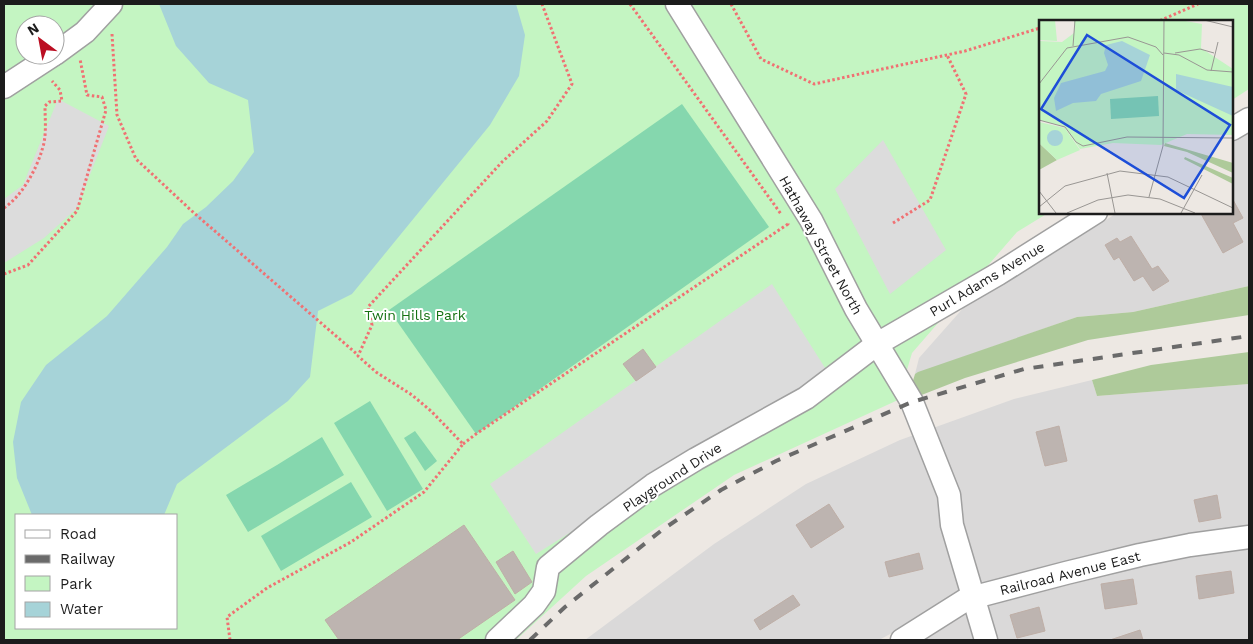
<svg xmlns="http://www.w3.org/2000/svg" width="1253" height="644" viewBox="0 0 1253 644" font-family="'Work Sans',sans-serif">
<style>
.residential{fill:#dad9d9}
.forest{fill:#aeca9a}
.park{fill:#c4f5c2;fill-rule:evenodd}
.pitch{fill:#85d7ae}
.parking{fill:#dcdcdc}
.water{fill:#a6d3d8}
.building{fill:#bdb4b0;stroke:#beaea6}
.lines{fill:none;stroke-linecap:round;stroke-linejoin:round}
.minor-casing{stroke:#a0a0a0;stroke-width:25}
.path{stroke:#f07173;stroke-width:3;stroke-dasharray:2.5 2.5;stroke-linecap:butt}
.minor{stroke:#fff;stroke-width:22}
.rail{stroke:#6a6a6a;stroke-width:4;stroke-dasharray:10 10;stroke-linecap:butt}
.labels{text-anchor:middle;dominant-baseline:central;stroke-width:4;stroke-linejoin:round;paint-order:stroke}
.street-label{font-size:14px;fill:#1c1c1c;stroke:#fff}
.park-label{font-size:14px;fill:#167213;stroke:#fff}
.inset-road{fill:none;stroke:#999693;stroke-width:1}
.view{fill:#1d4ed8;fill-opacity:0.15;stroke:#1d4ed8;stroke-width:2.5}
.inset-edge{fill:none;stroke:#1c1c1c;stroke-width:2.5}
</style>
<rect width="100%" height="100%" fill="#ede8e3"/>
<g class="residential">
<polygon points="1249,132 1249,286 1133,312 1077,317 915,374 919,358 965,306 1004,283 1117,213 1232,212 1232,142"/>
<polygon points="1092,380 1097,396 1249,384 1249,526 1187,534 1137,545 1062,562 979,585 962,525 960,504 962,503 958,485 955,484 933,428 1014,399"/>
<polygon points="914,435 939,497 961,590 892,633 879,640 585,640 714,544 806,484 900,440"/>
<polygon points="1249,548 1249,640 996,640 985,606 1144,566 1193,556"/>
<polygon points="967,613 975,640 923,640"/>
</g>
<g class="forest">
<polygon points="1249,286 1249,315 1088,340 965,378 919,396 912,384 915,374 918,372 1077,317 1133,312"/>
<polygon points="1249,352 1249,384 1097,396 1092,380 1151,365"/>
</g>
<path class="park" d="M 4,4 L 1249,4 L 1249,89 L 1232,100 L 1232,21 L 1040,21 L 1040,212 L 1048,213 L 1017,232 L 912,353 L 898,400 L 734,475 L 586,576 L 516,640 L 4,640 ZM 25,25 L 55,25 L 55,55 L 25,55 ZM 16,515 L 176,515 L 176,628 L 16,628 Z"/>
<g class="pitch">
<polygon points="682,104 769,227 476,434 389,310"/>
<polygon points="370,401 423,489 387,511 334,423"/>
<polygon points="415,431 437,461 425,471 404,438"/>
<polygon points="322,437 344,475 248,532 226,495 277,465"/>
<polygon points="351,482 372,517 281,571 261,536"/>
</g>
<g class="parking">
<polygon points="58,99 109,126 77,208 44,238 4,263 4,199 23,185"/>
<polygon points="883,140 946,250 890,294 835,189"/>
<polygon points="772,284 827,371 536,554 490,484"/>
</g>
<polygon class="water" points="159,4 516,4 525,35 519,76 490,125 352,294 318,311 310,377 288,401 177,484 164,515 32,515 17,478 13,442 21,402 46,365 107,316 167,247 183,224 206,207 233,181 254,152 248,100 209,83 176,46"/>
<g class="building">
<polygon points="1232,198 1243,218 1233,223 1243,242 1223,253 1200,212 1232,212"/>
<polygon points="1131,236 1152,269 1158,266 1169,281 1153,291 1143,276 1134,281 1119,257 1114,260 1105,245 1117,238 1120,242"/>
<polygon points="643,349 656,367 636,381 623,364"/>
<polygon points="1059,426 1067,461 1045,466 1036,432"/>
<polygon points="1217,495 1221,518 1199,522 1194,500"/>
<polygon points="829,504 844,527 811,548 796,525"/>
<polygon points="464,525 515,600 457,640 339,640 325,620"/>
<polygon points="513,551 532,582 515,594 496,562"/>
<polygon points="919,553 923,569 889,577 885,562"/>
<polygon points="1231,571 1234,593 1199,599 1196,576"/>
<polygon points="1133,579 1137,604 1105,609 1101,584"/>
<polygon points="793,595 800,605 760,630 754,620"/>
<polygon points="1039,607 1045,631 1017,638 1010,615"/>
<polygon points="1140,630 1143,640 1110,640"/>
</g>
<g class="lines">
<g class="minor-casing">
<g id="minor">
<polyline points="677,4 811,220 856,309 912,402 949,495 952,525 986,640"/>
<polyline points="55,54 85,32 111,4"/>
<polyline points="4,87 53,55"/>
<polyline points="1232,129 1249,119"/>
<polyline points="497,640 534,605 544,591 548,567 599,525 653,485 696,459 806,398 877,344 998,274 1096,212"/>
<polyline points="902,640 967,599 1066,573 1140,555 1190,545 1249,537"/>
</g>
</g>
<g class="path">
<polyline points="630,4 781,214"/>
<polyline points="731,4 761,59 814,84 965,51 1040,28"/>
<polyline points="1145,21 1159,21 1198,4"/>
<polyline points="112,34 117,115 136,159 194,213 358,355"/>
<path d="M 4,208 C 22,196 36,170 42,150 C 47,136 45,120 45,106 L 49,102 L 62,101 L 60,90 L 52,81"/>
<polyline points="893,223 930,200 966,94 947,55"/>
<polyline points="4,274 28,265 77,211 106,110 102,97 87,95 80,59"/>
<polyline points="463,444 476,434 788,224 787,223"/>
<polyline points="230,640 227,617 267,588 351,542 424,492 463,444 431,411 412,395 376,372 358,356 372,325 368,307 502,162 547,121 572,84 542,4"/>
</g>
<use href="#minor" class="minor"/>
<polyline class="rail" points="530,640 565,607 662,530 721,490 776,461 912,402 1024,369 1249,336"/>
</g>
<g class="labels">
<g class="street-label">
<text transform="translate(821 245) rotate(61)">Hathaway Street North</text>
<text transform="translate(987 279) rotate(-31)">Purl Adams Avenue</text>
<text transform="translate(672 477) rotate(-33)">Playground Drive</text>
<text transform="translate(1070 573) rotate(-14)">Railroad Avenue East</text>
</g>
<g class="park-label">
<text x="415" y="315">Twin Hills Park</text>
</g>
</g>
<g transform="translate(1039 20)">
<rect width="194" height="194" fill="#ede8e3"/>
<path d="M 0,123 L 18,140 L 0,150 ZM 126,123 L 194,143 L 194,153 L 148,132 L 125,126 ZM 146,137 L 194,158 L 194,164 L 145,139 Z" fill="#aeca9a"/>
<path d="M 16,0 L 18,21 L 0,20 L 0,1 ZM 35,0 L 141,0 L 163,4 L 162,28 L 194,49 L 194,115 L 148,114 L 122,125 L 74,123 L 41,129 L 26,107 L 0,100 L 0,21 L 23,22 L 35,13 ZM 0,102 L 26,108 L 41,130 L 18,140 L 0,123 Z" fill="#c4f5c2"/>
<path d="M 119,76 L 120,96 L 72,99 L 71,79 Z" fill="#85d7ae"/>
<path d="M 83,21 L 111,35 L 102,61 L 62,74 L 57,81 L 34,83 L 17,91 L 15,78 L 22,63 L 66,51 L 69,45 L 65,33 L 67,25 ZM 137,54 L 194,67 L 194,96 L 137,70 ZM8 118a8 8 0 1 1 16 0a8 8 0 1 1-16 0Z" fill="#a6d3d8"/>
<path class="inset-road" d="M 165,0 L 194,7M 34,26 L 36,0M 125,33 L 140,35 L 168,50 L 194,52M 136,33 L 161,29 L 175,33M 172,51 L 179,22M 0,64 L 28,28 L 89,17 L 117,27 L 124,35M 0,100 L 26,107 L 37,122 L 44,126 L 88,117 L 194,118M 68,153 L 76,193M 0,171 L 17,193M 110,177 L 124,126 L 125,0M 0,187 L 26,166 L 81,151 L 129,157 L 194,188M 28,193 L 59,180 L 89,175 L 121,179 L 156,193M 142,193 L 163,155"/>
<path class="view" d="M 48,15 L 191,105 L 145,178 L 2,89 Z"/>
<rect width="194" height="194" class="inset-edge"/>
</g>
<rect width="1253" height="644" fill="none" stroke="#1c1c1c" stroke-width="10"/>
<rect x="15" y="514" width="162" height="115" fill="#ffffff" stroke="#a4a4a4"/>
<rect x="25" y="530" width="25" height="8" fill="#ffffff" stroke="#a4a4a4"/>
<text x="60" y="539" font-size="15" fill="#1c1c1c">Road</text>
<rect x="25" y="555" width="25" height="8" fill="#6a6a6a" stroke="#a4a4a4"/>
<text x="60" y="564" font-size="15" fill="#1c1c1c">Railway</text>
<rect x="25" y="576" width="25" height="15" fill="#c4f5c2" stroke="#a4a4a4"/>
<text x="60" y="589" font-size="15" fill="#1c1c1c">Park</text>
<rect x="25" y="602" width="25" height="15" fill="#a6d3d8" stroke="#a4a4a4"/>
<text x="60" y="614" font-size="15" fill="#1c1c1c">Water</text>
<g transform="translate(40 40) rotate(328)"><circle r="24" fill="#ffffff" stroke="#a4a4a4"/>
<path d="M0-4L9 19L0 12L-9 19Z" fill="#bb0e22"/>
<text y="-8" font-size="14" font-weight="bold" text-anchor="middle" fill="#1c1c1c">N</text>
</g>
</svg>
